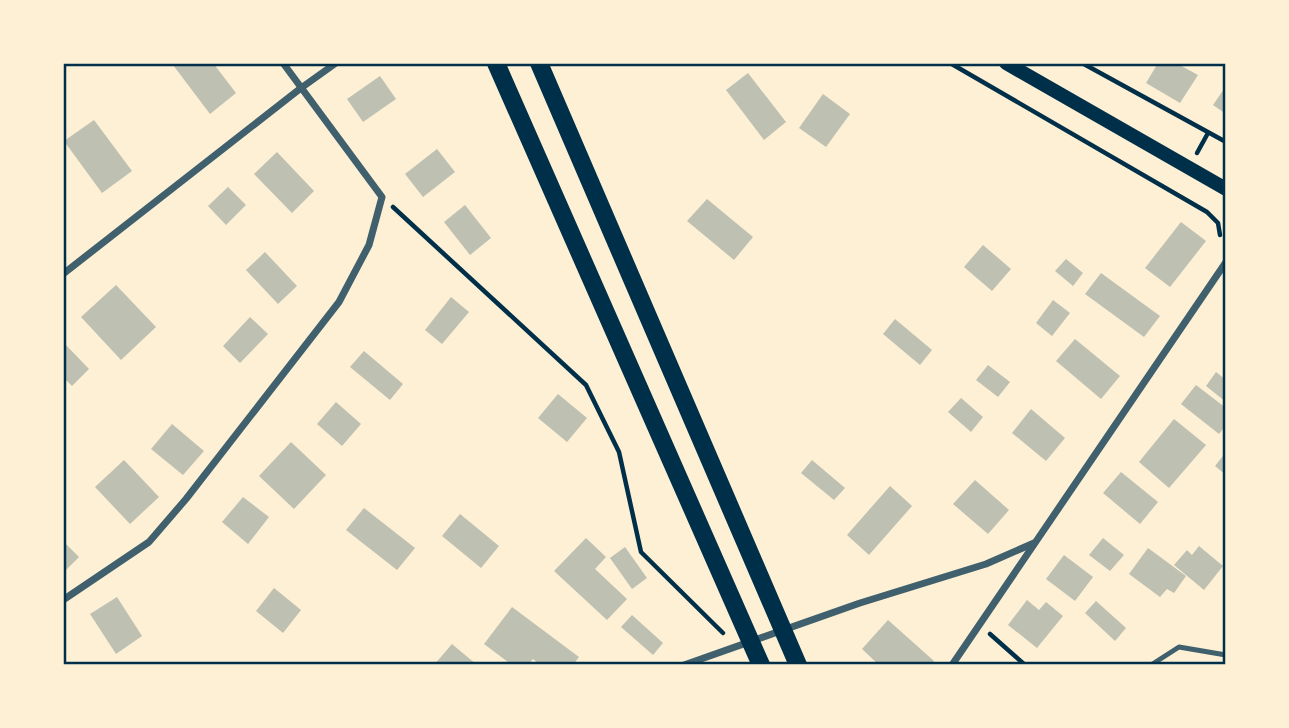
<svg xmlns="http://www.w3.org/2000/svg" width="1289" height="728" viewBox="0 0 1289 728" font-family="'Playfair Display',serif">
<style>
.building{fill:#bec0b2}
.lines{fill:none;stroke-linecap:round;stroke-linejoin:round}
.path{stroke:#003049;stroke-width:4.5}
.service{stroke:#3f606c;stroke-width:5}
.minor{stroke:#3f606c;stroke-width:7}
.secondary{stroke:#003049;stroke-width:14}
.primary{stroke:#003049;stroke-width:18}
.neatline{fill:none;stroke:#003049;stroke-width:2.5}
</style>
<rect width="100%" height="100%" fill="#fdf0d5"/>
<g class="building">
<polygon points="176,63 213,63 236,93 210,114 173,65"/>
<polygon points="1158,63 1176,63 1198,75 1180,103 1146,83"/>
<polygon points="748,73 786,122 764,140 726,90"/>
<polygon points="380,76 396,99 363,122 347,99"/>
<polygon points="1226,86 1226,114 1213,105"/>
<polygon points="823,94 850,114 826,147 799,128"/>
<polygon points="94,120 132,171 102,193 64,141"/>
<polygon points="437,149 455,172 423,197 405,174"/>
<polygon points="277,152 314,191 292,213 254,174"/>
<polygon points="228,187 246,205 226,225 208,206"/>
<polygon points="707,199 753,237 734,260 687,221"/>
<polygon points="465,205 491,238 470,255 444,222"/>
<polygon points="1181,222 1206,241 1170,287 1145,268"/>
<polygon points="983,245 1011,269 992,291 964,267"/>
<polygon points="265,252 297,286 278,304 246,270"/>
<polygon points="1066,259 1083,273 1073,286 1055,271"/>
<polygon points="1101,273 1160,316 1144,337 1085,294"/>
<polygon points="116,285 156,327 121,360 81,317"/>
<polygon points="451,297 469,312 442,344 425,330"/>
<polygon points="1053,300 1070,313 1052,336 1036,323"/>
<polygon points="250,317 268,334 240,363 223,346"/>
<polygon points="895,319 932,350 920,365 883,334"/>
<polygon points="1075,339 1120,376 1101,399 1056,361"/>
<polygon points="63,342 89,369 72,386 63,377"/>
<polygon points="364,351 403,384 390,400 350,367"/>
<polygon points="988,365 1010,382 998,397 976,380"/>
<polygon points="1216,372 1226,380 1226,402 1206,386"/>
<polygon points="1196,385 1226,408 1226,425 1219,434 1181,404"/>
<polygon points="558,394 587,418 567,442 538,418"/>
<polygon points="961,398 983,417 971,432 948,412"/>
<polygon points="336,402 361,424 342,446 317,424"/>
<polygon points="1031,409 1065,438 1046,461 1012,433"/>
<polygon points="1174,419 1206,445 1169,488 1139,462"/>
<polygon points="172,424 204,451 183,475 151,449"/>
<polygon points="291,442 326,475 294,509 259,476"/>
<polygon points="1226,452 1226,475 1215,466"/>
<polygon points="124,460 159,497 130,524 95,487"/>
<polygon points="812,460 845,488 834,500 801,473"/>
<polygon points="1121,472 1158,502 1140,524 1103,493"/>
<polygon points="975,480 1009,510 988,534 953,504"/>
<polygon points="890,486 912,506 869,555 847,535"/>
<polygon points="243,497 269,517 248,544 222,522"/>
<polygon points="364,508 415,548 397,570 346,530"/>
<polygon points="460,514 499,546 481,568 442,536"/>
<polygon points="586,538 606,557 595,569 627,599 607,620 554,571"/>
<polygon points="1103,538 1124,555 1110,571 1089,555"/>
<polygon points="63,541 79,557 63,573"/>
<polygon points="1199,546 1223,566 1204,590 1174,565 1187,550 1192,555"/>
<polygon points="625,547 647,578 632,589 610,558"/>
<polygon points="1148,548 1186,576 1174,593 1167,589 1160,597 1129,574"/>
<polygon points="1064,555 1093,577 1075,601 1046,579"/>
<polygon points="274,588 301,610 283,633 256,611"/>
<polygon points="117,597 142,636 116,654 90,614"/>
<polygon points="1027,600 1039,610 1046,602 1063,616 1037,648 1008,625"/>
<polygon points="1096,601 1126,628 1115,641 1085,613"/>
<polygon points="512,607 579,657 573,665 540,665 533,659 528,665 512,665 484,644"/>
<polygon points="632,615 663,643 653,655 621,627"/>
<polygon points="888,620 934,661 930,665 879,665 862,649"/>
<polygon points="452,644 477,665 434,665"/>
</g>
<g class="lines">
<g class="path">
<polyline points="950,63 1207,212 1218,223 1220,235"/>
<polyline points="1082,63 1226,142"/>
<polyline points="1197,153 1208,133"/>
<polyline points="393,207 586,385 619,452 641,552 723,633"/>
<polyline points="990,634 1025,665"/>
</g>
<polyline class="service" points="1151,665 1179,647 1226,655"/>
<g class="minor">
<polyline points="63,274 301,88 336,63"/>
<polyline points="63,600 149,542 186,499 339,302 369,245 382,197 283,63"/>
<polyline points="684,665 860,603 986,564 1034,543"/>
<polyline points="952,665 1226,262"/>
</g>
<polyline class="secondary" points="1006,63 1226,189"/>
<g class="primary">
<polyline points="496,63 761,665"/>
<polyline points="539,63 798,665"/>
</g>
</g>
<rect width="1289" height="728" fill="none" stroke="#fdf0d5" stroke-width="130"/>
<rect x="65" y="65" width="1159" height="598" class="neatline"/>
</svg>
